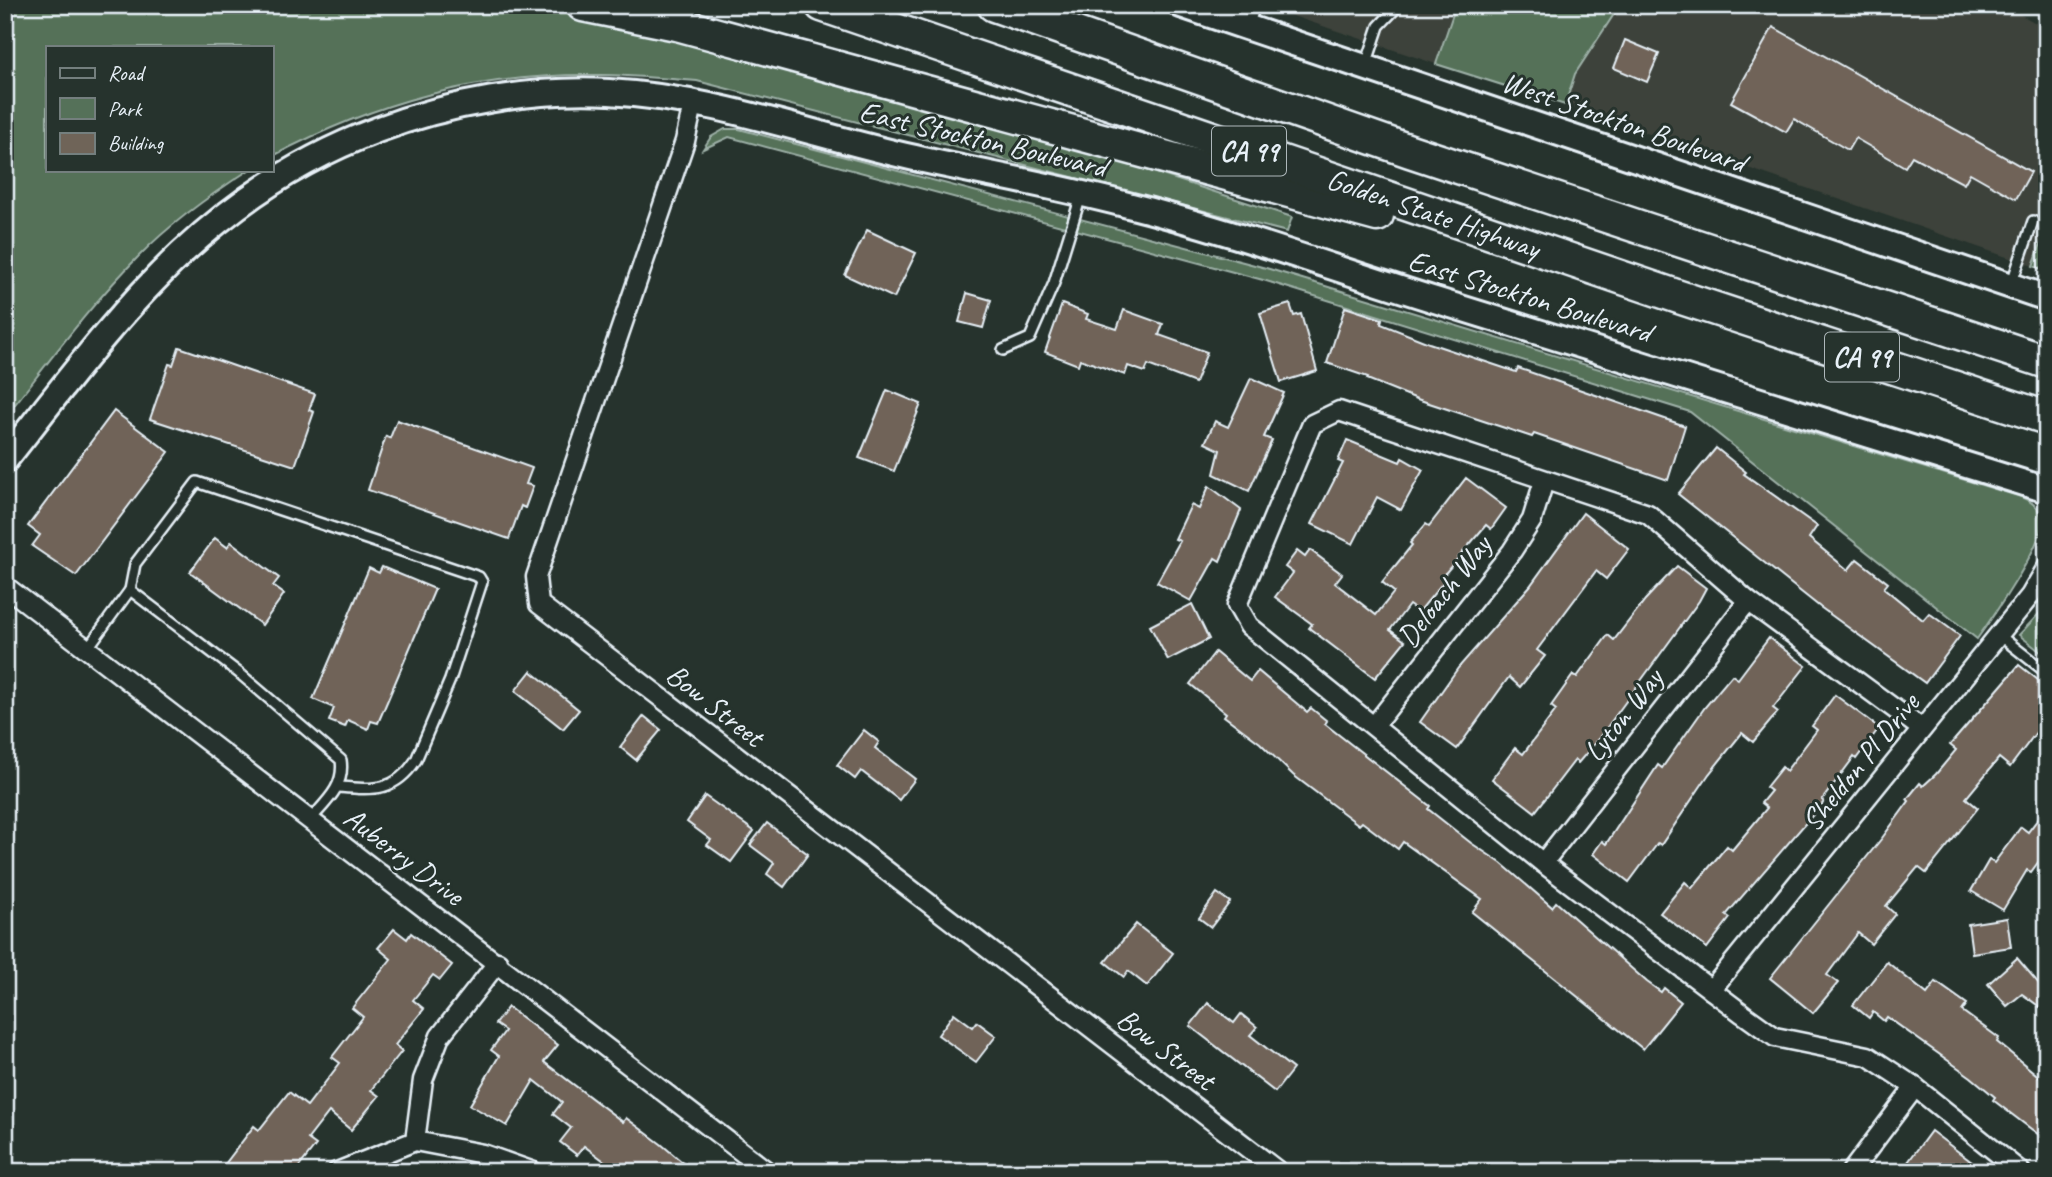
<svg xmlns="http://www.w3.org/2000/svg" width="2052" height="1177" viewBox="0 0 2052 1177" font-family="Caveat,sans-serif">
<style>
.built{fill:#3c423a}
.green{fill:#557159;stroke:#9eb1a8;stroke-width:2}
.building{fill:#6f6458;stroke:#e8f1f8;stroke-width:2}
.lines{fill:none;stroke-linecap:round;stroke-linejoin:round}
.lane-casing{stroke:#e8f1f8;stroke-width:14}
.street-casing{stroke:#e8f1f8;stroke-width:23}
.secondary-casing{stroke:#e8f1f8;stroke-width:30}
.highway-casing{stroke:#e8f1f8;stroke-width:37}
.lane{stroke:#26332d;stroke-width:9}
.street{stroke:#26332d;stroke-width:18}
.secondary{stroke:#26332d;stroke-width:24}
.highway{stroke:#26332d;stroke-width:32}
.labels{text-anchor:middle;dominant-baseline:central;stroke-width:6;stroke-linejoin:round;paint-order:stroke}
.shield{fill:#26332d;stroke:#aeb8bb;stroke-width:2}
.shield-label{font-size:28px;font-weight:bold;fill:#e8f1f8}
.street-label{font-size:30px;fill:#e8f1f8;stroke:#26332d}
</style>
<rect width="100%" height="100%" fill="#26332d"/>
<filter id="ink" filterUnits="userSpaceOnUse"><feTurbulence type="fractalNoise" baseFrequency=".0143" numOctaves="2"/><feDisplacementMap in="SourceGraphic" scale="14" xChannelSelector="R" yChannelSelector="G"/><feConvolveMatrix kernelMatrix="1 2 1 2 8 2 1 2 1" color-interpolation-filters="sRGB"/></filter>
<g filter="url(#ink)">
<g class="built">
<polygon points="1260,5 1456,5 1436,64"/>
<polygon points="1620,5 2003,5 2047,29 2047,226 2033,266 1565,105 1575,74"/>
</g>
<g class="green">
<path d="M 5,5 L 528,5 L 590,17 L 977,115 L 1292,217 L 1287,232 L 697,81 C 665,79 632,75 600,75 C 481,73 376,101 271,157 L 271,47 L 47,47 L 47,170 L 249,170 C 210,195 172,222 139,256 C 90,305 48,363 5,417 Z"/>
<polygon points="1456,5 1620,5 1575,74 1565,105 1436,64"/>
<path d="M 725,129 L 739,129 L 1266,268 L 2018,496 C 2030,500 2042,508 2042,523 C 2042,546 1992,618 1977,639 L 1690,412 L 1263,280 L 729,137 L 703,149 L 711,137 Z"/>
<polygon points="2047,226 2047,271 2033,266"/>
<polygon points="2047,605 2047,657 2019,635"/>
</g>
<g class="building">
<polygon points="1773,27 2031,172 2016,199 1970,173 1964,184 1912,156 1905,167 1855,138 1848,150 1794,119 1786,132 1731,102"/>
<polygon points="1625,40 1659,54 1647,82 1614,68"/>
<polygon points="867,230 916,253 894,298 845,275"/>
<polygon points="967,293 991,300 983,328 959,322"/>
<polygon points="1062,304 1088,314 1086,319 1117,329 1124,310 1163,324 1159,335 1207,352 1195,383 1148,365 1145,372 1128,366 1125,375 1080,359 1078,365 1045,352"/>
<polygon points="1290,304 1294,316 1301,314 1317,371 1281,382 1260,313"/>
<polygon points="1345,307 1382,319 1381,324 1429,343 1516,372 1518,368 1685,426 1668,480 1534,434 1532,437 1417,399 1367,379 1368,377 1327,363"/>
<polygon points="179,347 315,394 309,410 314,412 295,466 150,419 169,364 173,365"/>
<polygon points="1251,378 1284,393 1264,437 1272,440 1249,491 1214,474 1220,450 1205,443 1215,421 1228,427"/>
<polygon points="887,390 921,404 894,471 859,458"/>
<polygon points="114,411 169,452 76,576 32,546 40,535 28,526"/>
<polygon points="397,420 532,468 526,484 533,486 525,508 521,506 509,539 368,490 386,436 390,438"/>
<polygon points="1347,440 1400,462 1402,458 1423,470 1401,510 1377,497 1353,544 1312,524 1343,463 1338,461"/>
<polygon points="1716,448 1746,472 1744,474 1817,526 1809,538 1848,570 1857,559 1888,583 1884,588 1923,620 1929,613 1960,636 1925,683 1820,607 1678,494"/>
<polygon points="1466,478 1506,508 1491,529 1486,525 1442,577 1445,580 1419,612 1409,605 1390,630 1405,641 1375,678 1309,628 1312,624 1275,597 1293,573 1285,567 1297,551 1305,557 1310,550 1342,574 1335,583 1376,615 1394,592 1382,582 1412,545 1410,543 1426,524 1429,526"/>
<polygon points="1209,486 1241,510 1220,561 1215,558 1191,601 1157,582 1180,541 1175,539 1191,505 1199,509"/>
<polygon points="1583,513 1629,549 1606,579 1596,571 1537,650 1545,656 1520,687 1509,677 1457,749 1420,722 1458,668 1530,586"/>
<polygon points="215,538 227,547 231,542 279,578 273,586 284,594 262,625 190,572"/>
<polygon points="1677,566 1706,588 1699,601 1597,741 1578,763 1575,760 1535,812 1492,779 1515,748 1523,754 1556,710 1551,706 1573,675 1577,677 1608,635 1614,640 1645,600"/>
<polygon points="382,567 435,589 378,723 371,721 368,729 348,720 345,727 329,721 334,708 313,699 369,568 379,573"/>
<polygon points="1192,604 1209,639 1168,660 1150,626"/>
<polygon points="1769,638 1806,666 1773,708 1778,712 1753,742 1742,733 1709,774 1661,845 1658,843 1629,882 1593,854 1602,841 1606,844 1658,765 1662,768 1705,707 1732,675 1738,679"/>
<polygon points="1215,652 1250,681 1258,671 1307,712 1311,708 1327,721 1325,724 1430,806 1428,809 1471,843 1501,863 1552,907 1556,902 1647,982 1661,992 1664,988 1681,1002 1643,1049 1472,912 1482,899 1403,842 1398,849 1362,822 1359,825 1293,775 1260,743 1224,716 1226,713 1190,684"/>
<polygon points="2019,665 2047,687 2047,718 2010,767 1999,758 1966,798 1978,808 1926,873 1918,867 1886,906 1895,914 1871,944 1858,933 1827,975 1838,983 1813,1013 1770,978 1882,838 1909,801 1907,799 1920,783 1923,786 1936,774 1956,750 1950,745"/>
<polygon points="531,671 579,710 563,729 515,691"/>
<polygon points="1835,695 1879,728 1856,759 1854,757 1822,800 1824,802 1726,915 1730,918 1707,948 1660,913 1685,882 1692,888 1727,846 1732,850 1767,808 1761,803 1771,791 1766,787 1782,767 1786,771 1817,730 1812,726"/>
<polygon points="644,716 661,730 636,760 620,747"/>
<polygon points="864,730 879,742 875,748 915,779 899,800 861,771 855,779 837,765"/>
<polygon points="705,796 754,831 731,862 707,845 711,840 687,822"/>
<polygon points="2047,807 2047,850 2031,872 2027,870 2003,910 1971,891 1989,860 1994,863 2021,827 2028,832"/>
<polygon points="767,823 808,854 784,887 767,874 774,863 750,845"/>
<polygon points="1217,893 1230,902 1211,927 1199,918"/>
<polygon points="2007,918 2011,947 1972,953 1968,924"/>
<polygon points="1136,924 1173,953 1147,986 1128,971 1124,977 1105,962"/>
<polygon points="394,929 407,939 411,933 452,965 440,980 433,975 413,1000 424,1009 395,1045 402,1051 371,1090 379,1096 351,1130 329,1112 308,1139 316,1145 295,1172 219,1172 254,1126 259,1130 289,1092 307,1106 340,1063 332,1057 363,1017 352,1008 391,959 378,948"/>
<polygon points="2017,958 2047,993 2047,1012 2022,994 2007,1006 1988,984"/>
<polygon points="1887,962 1927,994 1936,982 1967,1004 1962,1011 1999,1038 1997,1042 2047,1083 2047,1141 1993,1100 1995,1097 1971,1077 1887,1017 1884,1021 1873,1012 1869,1018 1853,1005"/>
<polygon points="1208,1003 1234,1023 1241,1014 1257,1027 1250,1035 1293,1069 1275,1092 1190,1026"/>
<polygon points="508,1007 558,1045 544,1062 623,1122 626,1118 661,1144 694,1172 619,1172 584,1146 577,1155 560,1142 571,1128 553,1114 562,1102 534,1080 507,1126 470,1105 499,1056 491,1050 505,1031 495,1024"/>
<polygon points="954,1013 973,1027 977,1022 996,1036 976,1062 938,1035"/>
<polygon points="1931,1131 1985,1172 1920,1172 1908,1162"/>
</g>
<g class="lines">
<g class="lane-casing">
<g id="lane">
<polyline points="1248,27 1255,5"/>
<polyline points="1366,65 1379,26 1399,5"/>
<polyline points="2011,285 2033,221"/>
<polyline points="1003,350 1030,338 1054,283 1081,196"/>
<path d="M 130,590 L 135,564 L 197,482 L 479,577 L 482,582 L 450,680 L 416,760 C 395,792 374,790 339,787"/>
<polyline points="1999,635 2047,673"/>
<path d="M 87,649 L 130,590 L 239,673 L 341,760 C 345,786 327,801 310,820"/>
</g>
</g>
<g class="street-casing">
<g id="street">
<polyline points="694,100 685,141 536,577 539,604 1279,1172"/>
<polyline points="5,586 768,1172"/>
<polyline points="1374,726 1512,551 1532,520 1544,481"/>
<polyline points="1922,729 1748,601 1648,514 1339,411 1312,424 1237,605 1249,626 1543,863 1743,1014 1775,1037 1868,1056 1915,1087 2021,1172"/>
<polyline points="1543,863 1748,601"/>
<polyline points="1711,990 2030,596 2047,567"/>
<polyline points="415,1141 423,1080 440,1036 498,962"/>
<polyline points="337,1172 415,1141 483,1154 534,1172"/>
<polyline points="1851,1172 1915,1087"/>
</g>
</g>
<g class="secondary-casing">
<g id="secondary">
<polyline points="1181,5 2047,298"/>
<path d="M 5,460 C 115,321 203,195 377,130 C 448,103 533,88 609,92 C 717,98 811,135 915,158 C 985,174 1055,186 1124,204 C 1229,230 1332,268 1435,300 C 1639,363 1843,426 2047,490"/>
</g>
</g>
<g class="highway-casing">
<g id="highway">
<polyline points="583,5 677,24 1377,215"/>
<path id="s1" d="M 822,5 L 1676,296 L 2047,418"/>
<polyline points="994,5 1410,151 2047,362"/>
</g>
</g>
<use href="#lane" class="lane"/>
<use href="#street" class="street"/>
<use href="#secondary" class="secondary"/>
<use href="#highway" class="highway"/>
</g>
</g>
<g class="labels">
<g class="shield">
<rect x="1212" y="126.5" width="74" height="49" rx="5"/>
<rect x="1825" y="332.5" width="74" height="49" rx="5"/>
</g>
<g class="shield-label">
<text x="1249" y="151">CA 99</text>
<text x="1862" y="357">CA 99</text>
</g>
<g class="street-label">
<text transform="translate(1624 122) rotate(19)">West Stockton Boulevard</text>
<text transform="translate(983 139) rotate(13)">East Stockton Boulevard</text>
<text stroke="none"><textPath href="#s1" startOffset="646">Golden State Highway</textPath></text>
<text transform="translate(1530 296) rotate(17)">East Stockton Boulevard</text>
<text transform="translate(1444 591) rotate(-52)">Deloach Way</text>
<text transform="translate(715 705) rotate(38)">Bow Street</text>
<text transform="translate(1623 715) rotate(-52)">Lyton Way</text>
<text transform="translate(1860 762) rotate(-51)">Sheldon Pl Drive</text>
<text transform="translate(404 856) rotate(37)">Auberry Drive</text>
<text transform="translate(1166 1049) rotate(37)">Bow Street</text>
</g>
</g>
<rect width="2052" height="1177" fill="none" stroke="#26332d" stroke-width="28"/>
<rect x="14" y="14" width="2024" height="1149" fill="none" stroke="#e8f1f8" stroke-width="2.5" filter="url(#ink)"/>
<rect x="46" y="46" width="228" height="126" fill="#26332d" stroke="#747f7e" stroke-width="2"/>
<rect x="60" y="68" width="35" height="10" fill="#26332d" stroke="#747f7e" stroke-width="2"/>
<text x="108" y="80" font-size="21" fill="#e8f1f8">Road</text>
<rect x="60" y="98" width="35" height="21" fill="#557159" stroke="#747f7e" stroke-width="2"/>
<text x="108" y="116" font-size="21" fill="#e8f1f8">Park</text>
<rect x="60" y="133" width="35" height="21" fill="#6f6458" stroke="#747f7e" stroke-width="2"/>
<text x="108" y="150" font-size="21" fill="#e8f1f8">Building</text>
</svg>
